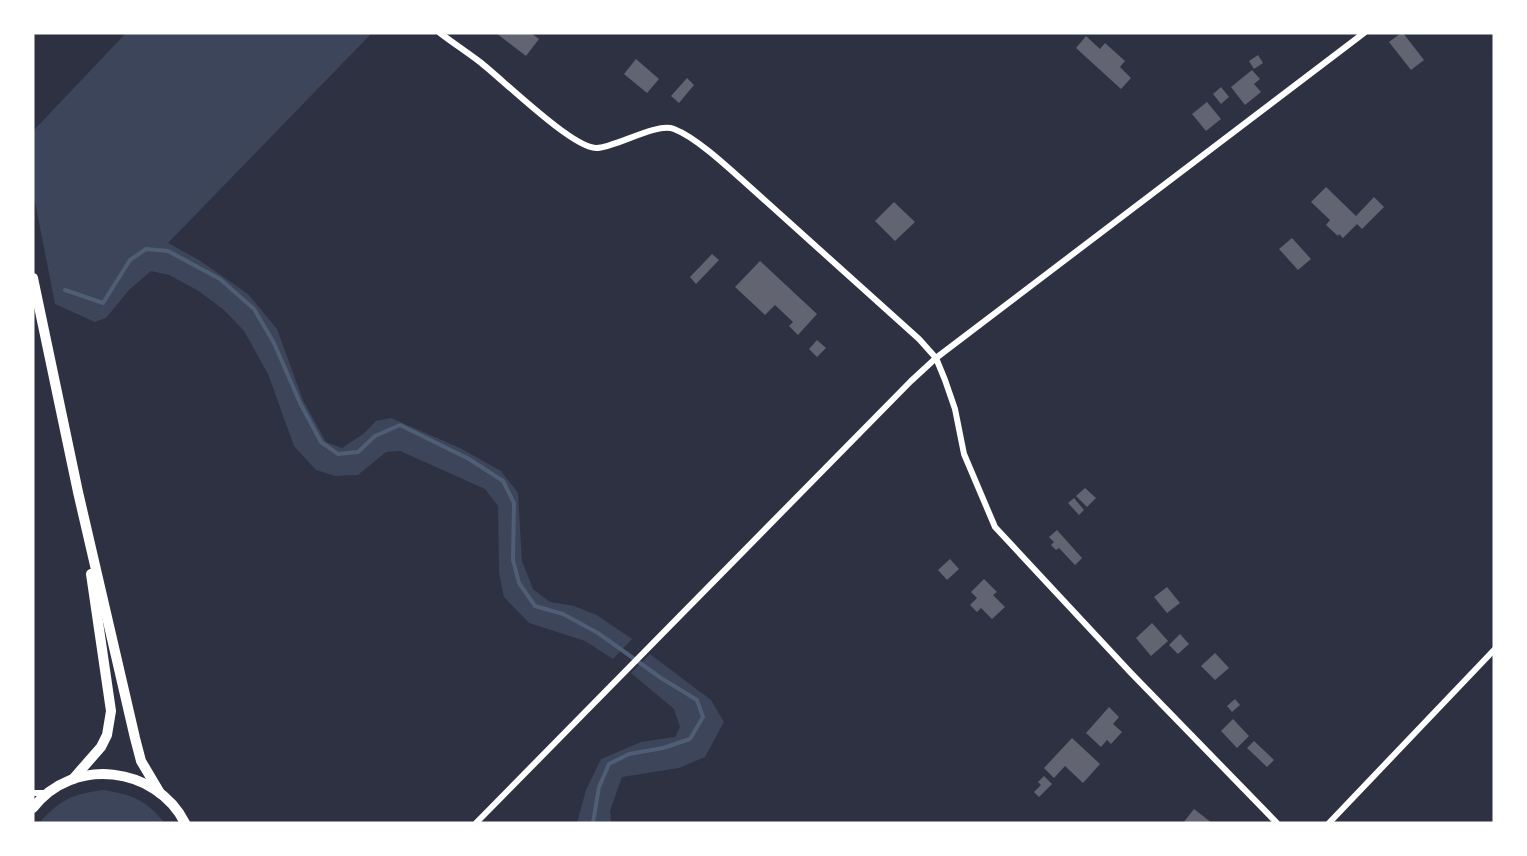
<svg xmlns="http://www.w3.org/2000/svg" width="1527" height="856" viewBox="0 0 1527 856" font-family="Figtree,sans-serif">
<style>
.green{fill:#3c4559}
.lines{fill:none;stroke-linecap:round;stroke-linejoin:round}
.stream{stroke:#4f5d75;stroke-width:4}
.building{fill:#626471}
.minor{stroke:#fff;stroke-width:6}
.secondary{stroke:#fff;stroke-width:10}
</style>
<rect width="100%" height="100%" fill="#2d3142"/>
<g class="green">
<polygon points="126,33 372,33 168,243 199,260 248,294 277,329 303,400 326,442 342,448 363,434 376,421 391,418 460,448 501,471 518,493 522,561 533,589 550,602 574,606 597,615 632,639 613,659 585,641 529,623 504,597 499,573 498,506 485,489 400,451 386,452 358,475 335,476 316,470 294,446 268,374 244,331 224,310 197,290 169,275 151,271 129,290 106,318 95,322 55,304 33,192 33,131"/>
<polygon points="650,654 711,700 724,722 705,757 679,768 622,777 610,811 611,823 577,823 586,790 601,759 641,742 675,737 680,727 674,709 631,673"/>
<path d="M 104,790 C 134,795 145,800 165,823 L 39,823 C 61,799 72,794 104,790 Z"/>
</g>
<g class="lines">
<polyline class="stream" points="65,290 103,303 130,260 146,249 168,251 220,279 254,309 274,343 300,403 321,442 338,454 358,452 375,436 400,425 469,459 503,481 514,503 513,560 519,583 535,606 563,614 598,633 661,678 697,700 703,717 690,739 663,748 629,754 609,764 599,787 593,823"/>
</g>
<g class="building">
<polygon points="496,33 531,33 539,39 526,56"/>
<polygon points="1401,33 1403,33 1424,60 1411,70 1389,42"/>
<polygon points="1086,36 1100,49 1105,43 1125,61 1120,67 1131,78 1121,89 1076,48"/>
<polygon points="1258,55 1263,63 1254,69 1249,61"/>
<polygon points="636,59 659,79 647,93 624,74"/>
<polygon points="1252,70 1260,79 1254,84 1261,92 1245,105 1231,87"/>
<polygon points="687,78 694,85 679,103 671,96"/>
<polygon points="1221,87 1229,97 1221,104 1213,94"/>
<polygon points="1207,102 1221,119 1206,131 1192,114"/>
<polygon points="1326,187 1356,216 1374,197 1384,207 1362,229 1357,224 1343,238 1339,234 1338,236 1326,225 1330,220 1311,202"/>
<polygon points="894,202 915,222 895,241 875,221"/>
<polygon points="1292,238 1311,259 1298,270 1279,249"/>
<polygon points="712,254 719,260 696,284 690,277"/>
<polygon points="760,261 817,314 798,335 789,326 793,322 775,305 765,315 735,287"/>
<polygon points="817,340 826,348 817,357 809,349"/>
<polygon points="1085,488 1096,498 1087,507 1076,496"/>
<polygon points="1074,498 1084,510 1079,515 1068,503"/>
<polygon points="1057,530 1082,558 1075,565 1059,548 1056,550 1051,545 1054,542 1049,537"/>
<polygon points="950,559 959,569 947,580 938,570"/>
<polygon points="984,579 997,592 993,595 1005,607 992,619 981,608 977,612 970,605 977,598 971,592"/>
<polygon points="1167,587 1180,603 1167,613 1154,597"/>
<polygon points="1152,623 1168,641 1151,656 1136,638"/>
<polygon points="1180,634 1189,644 1178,654 1169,645"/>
<polygon points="1215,653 1229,668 1215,680 1201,666"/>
<polygon points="1235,699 1240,705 1232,712 1227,706"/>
<polygon points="1109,707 1119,717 1113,724 1122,732 1111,744 1107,740 1101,747 1086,733"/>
<polygon points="1233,719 1249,736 1237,748 1221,731"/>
<polygon points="1072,738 1100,764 1083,783 1065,766 1054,778 1044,768"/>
<polygon points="1254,741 1274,760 1267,767 1247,748"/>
<polygon points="1044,776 1052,784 1039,797 1034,792 1041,785 1038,782"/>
<polygon points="1194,809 1212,823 1183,823"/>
</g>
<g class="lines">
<g class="minor">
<path d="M 440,33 C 453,43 467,52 480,62 C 502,79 572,148 596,148 C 615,148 656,122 674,129 C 700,139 738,177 760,196 C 813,244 866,291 919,339 L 936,358 L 945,380 L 955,409 L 964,454 L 995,527 L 1131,673 L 1277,823"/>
<polyline points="33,793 47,793"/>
<polyline points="476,823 911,381 936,358 1364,33"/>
<polyline points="1329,823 1494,650"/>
</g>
<g class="secondary">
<polyline points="33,278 78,492 135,738 141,761 160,793"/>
<polyline points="73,779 101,747 107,735 111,711 91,574"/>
<path d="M 33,808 C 73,756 156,766 185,823"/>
</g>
</g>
<rect width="1527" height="856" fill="none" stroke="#ffffff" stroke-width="69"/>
</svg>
